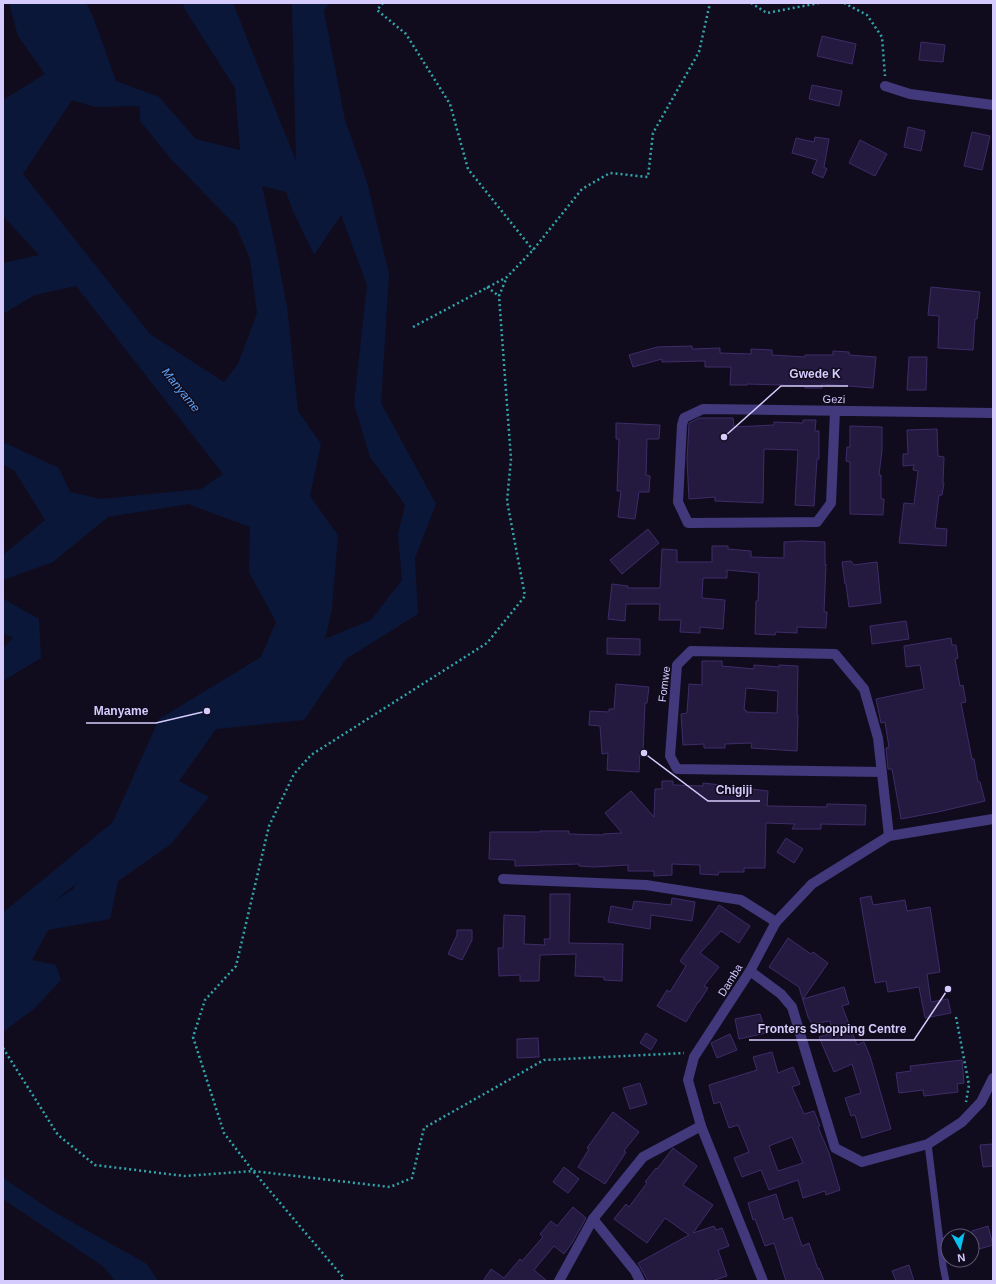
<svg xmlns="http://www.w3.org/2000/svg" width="996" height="1284" viewBox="0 0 996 1284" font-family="Arial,sans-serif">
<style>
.water{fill:#0a1739;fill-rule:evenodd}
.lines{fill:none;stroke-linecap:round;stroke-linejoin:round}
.river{stroke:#0a1739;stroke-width:24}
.building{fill:#24193e;stroke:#3e2c69;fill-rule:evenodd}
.path{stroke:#31a7ab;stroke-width:2.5;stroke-dasharray:2 3;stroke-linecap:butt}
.service{stroke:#41397b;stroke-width:7}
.minor{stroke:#41397b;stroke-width:10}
.labels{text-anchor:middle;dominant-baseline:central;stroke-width:3;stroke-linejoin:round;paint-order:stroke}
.street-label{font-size:11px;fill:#d5cbfd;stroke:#110c1d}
.water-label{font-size:12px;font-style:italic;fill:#5ca3fa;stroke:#110c1d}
.leader{fill:none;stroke:#d5cbfd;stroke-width:1.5}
.callout-dot{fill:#d5cbfd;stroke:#110c1d;stroke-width:1.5}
.callout-label{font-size:12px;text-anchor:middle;font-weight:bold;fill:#d5cbfd;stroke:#110c1d;stroke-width:3;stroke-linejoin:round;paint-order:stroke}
</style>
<rect width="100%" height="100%" fill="#110c1d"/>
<g class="water">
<path d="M 9,3 L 86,3 L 94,19 L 116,81 L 159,97 L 196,139 L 240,150 L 235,88 L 184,8 L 183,3 L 233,3 L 296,161 L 292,3 L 329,3 L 324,11 L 345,120 L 367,182 L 389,274 L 381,403 L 436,504 L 415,558 L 418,614 L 346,659 L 304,720 L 216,729 L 179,781 L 209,797 L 170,845 L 118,881 L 110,919 L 48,930 L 32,960 L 56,965 L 61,980 L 35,1008 L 3,1032 L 3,935 L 73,889 L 109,831 L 159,719 L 261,657 L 276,622 L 249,572 L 250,527 L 188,504 L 108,517 L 53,562 L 3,580 L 4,599 L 39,619 L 41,658 L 3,681 L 3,648 L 13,638 L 3,633 L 3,555 L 45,520 L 14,470 L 3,464 L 3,442 L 59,468 L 70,492 L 101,499 L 201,489 L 223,474 L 76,286 L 35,295 L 3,314 L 3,263 L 39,255 L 3,216 L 3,100 L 45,74 L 18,36 ZM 72,100 L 95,107 L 140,106 L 140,121 L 171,159 L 236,226 L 250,259 L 257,313 L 238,364 L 224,382 L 150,334 L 23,174 ZM 262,186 L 286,192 L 293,211 L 314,255 L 341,215 L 367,285 L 354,404 L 370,457 L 405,505 L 398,534 L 402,580 L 371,620 L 325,639 L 332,609 L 338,535 L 310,496 L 321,444 L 298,411 L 287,307 L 275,244 Z"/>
<polygon points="3,1176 6,1180 54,1212 147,1264 158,1281 115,1281 104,1267 3,1199"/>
</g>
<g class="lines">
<polyline class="river" points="3,928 121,831"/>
</g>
<g class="building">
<polygon points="822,36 856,44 852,64 817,56"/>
<polygon points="921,42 945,45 943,62 919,60"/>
<polygon points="812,85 842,91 839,106 809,99"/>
<polygon points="908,127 925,131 921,151 904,147"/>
<polygon points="972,132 990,136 982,170 964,166"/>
<polygon points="815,137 829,139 824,167 827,169 823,178 812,173 817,160 792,153 796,138 814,142"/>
<polygon points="860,140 887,154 875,176 849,163"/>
<polygon points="931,287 980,292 977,319 975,319 973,350 938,348 939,316 928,315"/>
<polygon points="692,346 692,349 720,348 720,353 751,354 751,349 772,350 772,355 805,357 805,355 833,355 833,351 849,352 849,355 876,357 873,388 822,384 822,388 805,388 805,386 780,385 747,384 747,385 730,385 731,367 705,367 705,361 662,362 662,359 633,367 629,355 657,347"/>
<polygon points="909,357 927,357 926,390 907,390"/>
<polygon points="699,418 733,418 734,427 774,425 774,422 803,423 803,420 816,420 815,431 819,431 819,459 817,459 814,506 795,505 798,450 764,449 763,503 715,501 715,497 689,499 687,460 689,424 689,423"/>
<polygon points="616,423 660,425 659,439 647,439 646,475 650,476 649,492 639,492 635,519 618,517 621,491 617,491 619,439 616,439"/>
<polygon points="850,426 882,427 882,450 879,475 881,475 881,499 884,499 883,515 850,514 850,462 846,461 847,447 850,447"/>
<polygon points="937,429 938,456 944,457 943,483 944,483 942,495 939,495 935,528 947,529 946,546 899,543 904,503 914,504 918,471 913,470 914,465 903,466 903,454 908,454 907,430"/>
<polygon points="648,529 659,543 622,574 610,560"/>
<polygon points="801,541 825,542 825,565 826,564 824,612 827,612 826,628 797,627 797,633 776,632 775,635 755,634 756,601 758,601 759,573 727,570 727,578 703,578 702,598 725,600 723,629 700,627 700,633 680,632 681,620 659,620 660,604 626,604 625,621 608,619 612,584 628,586 628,588 660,588 662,549 677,550 677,562 712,562 712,546 728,546 728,549 751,551 751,557 784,558 784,542"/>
<polygon points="851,561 854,565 877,562 881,603 849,607 846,584 845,584 842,562"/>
<polygon points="906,621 909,639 872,644 870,626"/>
<polygon points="607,638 640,639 640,655 607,654"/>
<polygon points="951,638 952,645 956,645 958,658 955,659 960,686 963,685 966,702 961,703 972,759 974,759 978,782 980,782 985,801 938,812 901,819 892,769 888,769 886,748 889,747 885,722 881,723 876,699 924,689 920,665 906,667 904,646"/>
<path d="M 702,661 L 722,661 L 722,666 L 754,669 L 754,665 L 779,667 L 779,665 L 798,666 L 797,715 L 798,715 L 797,751 L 751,748 L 752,743 L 725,744 L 725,748 L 704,748 L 704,744 L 683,745 L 681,714 L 687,713 L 689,684 L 702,685 ZM 746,688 L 778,691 L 777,713 L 746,712 L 746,710 L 744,710 Z"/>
<polygon points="616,684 649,687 647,703 645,703 643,752 640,752 639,772 607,770 608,753 602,754 600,726 589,725 590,711 609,712 609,709 614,709"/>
<polygon points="662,781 673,781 673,785 703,786 703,783 721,785 721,786 743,788 768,791 767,806 827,807 827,804 866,805 865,825 821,824 821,829 792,829 795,824 766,823 765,868 744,868 744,872 719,872 718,875 700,874 700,865 672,864 672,875 654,876 654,871 628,871 628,865 594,867 579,866 579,864 515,866 515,860 489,859 490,832 540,832 540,831 569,831 569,834 603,835 603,834 622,833 605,813 631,791 654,817 655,789 662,789"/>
<polygon points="786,838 803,849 794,863 777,852"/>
<polygon points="550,894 570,894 569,943 623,944 622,981 604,980 604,977 575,976 576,954 540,955 539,981 520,981 520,975 499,976 498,948 503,948 504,915 525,916 524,944 545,945 544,939 550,939"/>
<polygon points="871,896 873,905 905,900 907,911 930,907 940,972 927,974 931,1002 948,999 951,1013 925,1018 919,987 888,992 886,981 875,983 860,898"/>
<polygon points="672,898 695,902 692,921 651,915 650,929 608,922 611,906 632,910 634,901 671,905"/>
<polygon points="719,905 750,926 739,943 721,931 700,953 719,967 704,986 708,988 699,1002 698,1002 686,1022 657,1006 667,990 670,992 686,966 680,961"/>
<polygon points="457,930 472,930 472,940 462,960 448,954 457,935"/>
<polygon points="788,938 811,954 813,952 828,963 803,999 844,987 849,1004 842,1006 857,1045 864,1042 870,1056 891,1129 862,1138 855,1115 851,1116 845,1098 861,1093 852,1064 834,1072 819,1037 833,1033 830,1021 812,1024 808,1017 799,987 769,967"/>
<polygon points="760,1014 766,1033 739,1039 735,1019"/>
<polygon points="646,1033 657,1040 651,1050 640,1043"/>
<polygon points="730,1034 737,1050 717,1058 711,1043"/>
<polygon points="538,1038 539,1057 517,1058 517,1039"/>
<path d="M 772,1052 L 778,1073 L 793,1067 L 800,1084 L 792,1087 L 804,1114 L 814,1111 L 820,1126 L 818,1127 L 829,1153 L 840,1190 L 826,1195 L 825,1191 L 803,1198 L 798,1180 L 769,1190 L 761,1170 L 742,1177 L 734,1158 L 749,1152 L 738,1125 L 729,1128 L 720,1102 L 714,1104 L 709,1085 L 757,1070 L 753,1057 ZM 792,1137 L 803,1163 L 778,1171 L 769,1146 Z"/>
<polygon points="962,1060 964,1083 957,1084 958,1092 924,1096 923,1090 899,1093 896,1073 911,1071 910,1066"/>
<polygon points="640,1083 647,1104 630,1109 623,1088"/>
<polygon points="613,1112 639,1132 624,1151 626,1152 605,1184 578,1167 589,1149 587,1148"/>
<polygon points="993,1144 993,1166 983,1167 980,1145"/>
<polygon points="673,1148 697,1166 683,1185 713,1205 693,1233 714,1226 716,1230 722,1228 729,1246 718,1250 727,1276 712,1281 648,1281 638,1263 689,1235 665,1218 647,1243 614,1219 626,1204 629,1207 647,1183 645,1182 656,1168 657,1169"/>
<polygon points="564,1167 579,1179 568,1193 553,1182"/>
<polygon points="776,1194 784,1220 792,1217 802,1246 809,1243 818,1269 819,1268 824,1281 786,1281 774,1243 765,1246 755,1219 753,1220 748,1203"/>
<polygon points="573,1207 586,1218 572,1243 564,1254 554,1246 534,1270 547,1281 483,1281 491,1269 504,1278 520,1259 522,1261 543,1237 540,1234 551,1221 557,1226"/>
<polygon points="988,1226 993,1245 972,1251 972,1231"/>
<polygon points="909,1265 914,1281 896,1281 892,1271"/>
</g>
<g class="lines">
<g class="path">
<polyline points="383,3 377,10 406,34 450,104 468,169 533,250"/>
<polyline points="751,3 767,13 819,3"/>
<polyline points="844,3 867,15 882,37 885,76"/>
<polyline points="487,287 499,296"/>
<polyline points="413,327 507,277 533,250 582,189 610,173 648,177 653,133 699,52 710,3"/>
<polyline points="956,1017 969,1085 966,1102"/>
<polyline points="3,1048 58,1135 95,1165 184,1176 253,1171 390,1187 412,1178 424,1128 544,1060 684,1053"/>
<polyline points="342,1281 343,1277 253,1171 224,1133 193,1037 205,1000 236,966 269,826 294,774 311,755 487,643 525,596 507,501 511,459 499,296 507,277"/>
</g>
<polyline class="service" points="928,1144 943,1266 946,1281"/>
<g class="minor">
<polyline points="885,86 910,94 993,105"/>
<polyline points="835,411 831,503 817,522 688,523 678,502 682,425 684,418 703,409 993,413"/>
<polyline points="882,772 677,769 670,756 677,665 691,651 835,654 864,689 878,738 889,836"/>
<polyline points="503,879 646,885 741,900 776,922"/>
<polyline points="750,971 781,994 792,1007 835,1148 862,1162 928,1144 962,1122 981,1102 993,1078"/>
<polyline points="593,1219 635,1271 640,1281"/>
<polyline points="559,1281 593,1219 643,1157 701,1126"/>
<polyline points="763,1281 701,1126 688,1080 694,1057 750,971 776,922 812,884 889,836 993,819"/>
</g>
</g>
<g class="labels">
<g class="street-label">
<text transform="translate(834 399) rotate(1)">Gezi</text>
<text transform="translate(664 684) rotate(-83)">Fomwe</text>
<text transform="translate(730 980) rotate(-58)">Damba</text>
</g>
<g class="water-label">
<text transform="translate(181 390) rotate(51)">Manyame</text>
</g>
</g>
<path class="leader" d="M724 437L781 386H848M207 711L156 723H86M644 753L708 801H760M948 989L914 1040H749"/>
<g class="callout-dot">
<circle cx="724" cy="437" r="4"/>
<circle cx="207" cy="711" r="4"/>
<circle cx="644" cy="753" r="4"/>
<circle cx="948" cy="989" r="4"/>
</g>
<g class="callout-label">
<text x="815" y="378">Gwede K</text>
<text x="121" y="715">Manyame</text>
<text x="734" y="794">Chigiji</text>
<text x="832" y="1033">Fronters Shopping Centre</text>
</g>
<rect width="996" height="1284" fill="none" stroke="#d5cbfd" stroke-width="8"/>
<g transform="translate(960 1248) rotate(172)"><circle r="19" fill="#110c1d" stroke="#5f5877"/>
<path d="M0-3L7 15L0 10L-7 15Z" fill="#08c1ec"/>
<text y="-6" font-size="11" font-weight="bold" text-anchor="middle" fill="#d5cbfd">N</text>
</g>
</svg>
